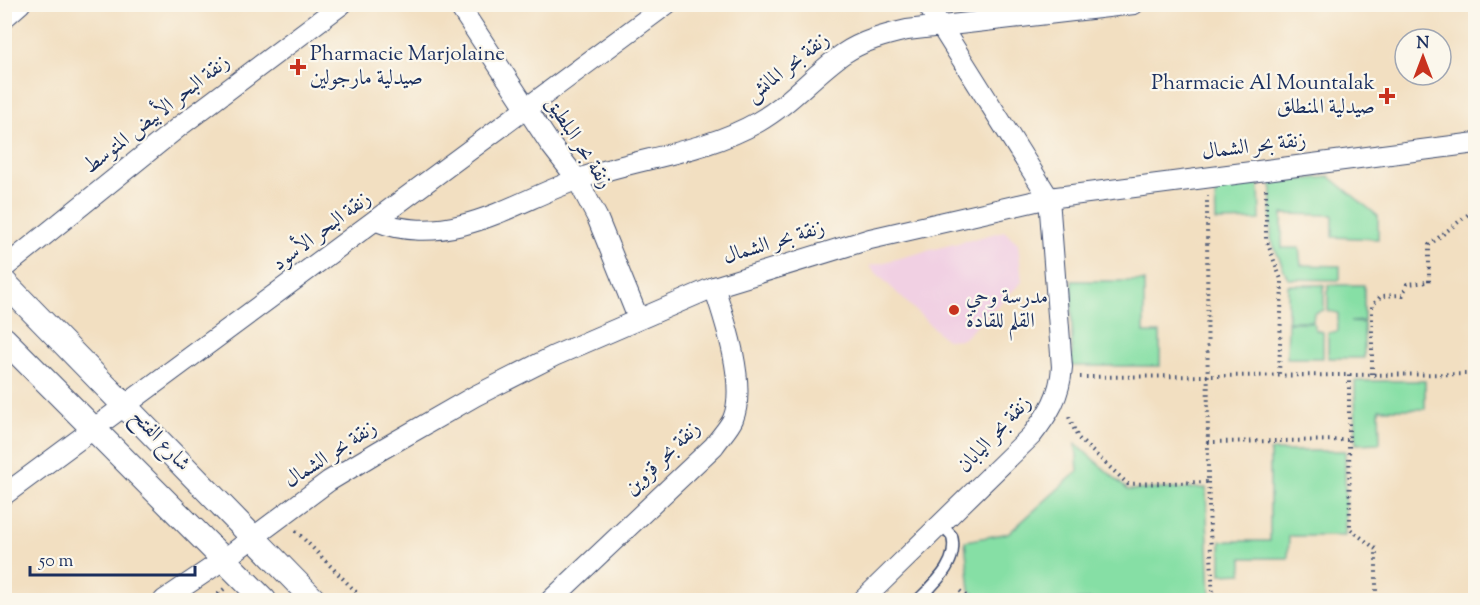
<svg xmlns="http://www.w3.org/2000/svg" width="1480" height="605" viewBox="0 0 1480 605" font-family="'Sorts Mill Goudy',Amiri,serif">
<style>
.built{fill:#f1d0e3}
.green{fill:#86dfa5;stroke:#508782;stroke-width:1.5}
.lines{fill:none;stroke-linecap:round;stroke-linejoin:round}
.service-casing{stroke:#3b496d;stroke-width:13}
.minor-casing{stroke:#3b496d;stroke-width:22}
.tertiary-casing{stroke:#3b496d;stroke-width:26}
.path{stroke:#3b496d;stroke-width:4;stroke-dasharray:1.5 4.5;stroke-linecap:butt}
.service{stroke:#fff;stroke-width:10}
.minor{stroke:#fff;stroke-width:20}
.tertiary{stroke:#fff;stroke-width:24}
.poi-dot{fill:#c8321e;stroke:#fbf7ec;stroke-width:2}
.labels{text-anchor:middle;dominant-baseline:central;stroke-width:4.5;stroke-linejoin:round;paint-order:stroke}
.poi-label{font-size:21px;fill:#1b2f5e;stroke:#fbf7ec;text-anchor:start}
.street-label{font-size:21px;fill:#1b2f5e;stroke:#fbf7ec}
</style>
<rect width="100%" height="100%" fill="#fbf7ec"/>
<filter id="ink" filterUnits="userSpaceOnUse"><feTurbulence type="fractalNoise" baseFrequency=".0167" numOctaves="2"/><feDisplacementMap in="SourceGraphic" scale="12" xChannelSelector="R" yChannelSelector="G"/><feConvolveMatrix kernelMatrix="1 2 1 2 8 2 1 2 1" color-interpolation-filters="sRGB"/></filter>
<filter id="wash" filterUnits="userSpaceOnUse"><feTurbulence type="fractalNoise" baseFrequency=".008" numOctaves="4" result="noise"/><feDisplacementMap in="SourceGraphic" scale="24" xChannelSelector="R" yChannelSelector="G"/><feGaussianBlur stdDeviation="1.35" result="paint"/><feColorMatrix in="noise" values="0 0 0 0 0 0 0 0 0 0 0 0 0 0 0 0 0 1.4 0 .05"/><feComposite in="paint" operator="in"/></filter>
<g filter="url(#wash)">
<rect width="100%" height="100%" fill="#f2dfc1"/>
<polygon class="built" points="1004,231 1018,243 1022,282 963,339 946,340 869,266"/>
<g class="green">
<polygon points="1330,177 1378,216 1378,239 1333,237 1333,215 1282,214 1282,248 1299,248 1301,265 1340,266 1340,280 1288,279 1271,239 1272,182"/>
<polygon points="1259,184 1260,220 1216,221 1215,189"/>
<polygon points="1072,281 1144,281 1144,333 1160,333 1160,366 1072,366"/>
<polygon points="1288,285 1324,285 1324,310 1314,313 1313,321 1288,321"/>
<polygon points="1328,285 1364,285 1364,321 1350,322 1364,323 1364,358 1328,358 1328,333 1338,331 1338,313 1328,311"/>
<polygon points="1288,322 1313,322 1315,330 1323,332 1323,358 1287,358"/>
<polygon points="1355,381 1425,381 1425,409 1379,409 1380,443 1356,444"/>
<polygon points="1076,444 1128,490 1206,488 1210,600 981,600 970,590 965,541 1009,533 1078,471"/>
<polygon points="1270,451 1345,451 1345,536 1289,536 1288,558 1242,558 1242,573 1221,574 1221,541 1270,541"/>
</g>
</g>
<g filter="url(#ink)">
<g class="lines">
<g class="service-casing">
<path id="service" d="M 918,600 C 935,583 959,563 952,536 L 942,525"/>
</g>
<g class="minor-casing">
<g id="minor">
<polyline points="458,4 550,144 577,179 597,217 638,318"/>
<polyline points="4,18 20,4"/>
<path d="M 377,221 C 403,232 434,232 462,225 C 502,215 537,194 576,180 C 635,158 702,154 758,122 C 790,104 813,75 843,54 C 862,41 885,35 907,30 L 1134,4"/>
<polyline points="4,268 180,126 342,4"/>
<polyline points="4,495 667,4"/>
<polyline points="164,600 223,560 329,481 379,451 475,396 554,356 714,287 870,239 1049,198 1476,143"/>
<path d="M 551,600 L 714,446 C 720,437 729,428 733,419 C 747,385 725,320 714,287"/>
<path d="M 863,600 L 1032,435 C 1049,413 1060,396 1062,367 L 1049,198 L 927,4"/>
</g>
</g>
<g class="tertiary-casing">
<g id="tertiary">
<polyline points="4,282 314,600"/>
<polyline points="4,339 264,600"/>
</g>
</g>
<g class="path">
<polyline points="1266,189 1266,239 1282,282 1279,375"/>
<polyline points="1372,374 1372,306 1381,296 1403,295 1407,284 1429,282 1429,245 1470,213"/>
<polyline points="1080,377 1476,374"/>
<polyline points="1069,417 1078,438 1128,484 1208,482 1207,196"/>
<polyline points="1349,440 1350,529 1376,549 1376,600"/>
<polyline points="1208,442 1349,440 1349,374"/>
<polyline points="1208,482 1213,600"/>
<polyline points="296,531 364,600"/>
<polyline points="224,589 219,593 226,600"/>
<polyline points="960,591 971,600"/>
</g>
<use href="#service" class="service"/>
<use href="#minor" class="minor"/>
<use href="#tertiary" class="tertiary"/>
</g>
</g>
<g class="poi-dot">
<path d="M295 58h6v6h6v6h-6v6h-6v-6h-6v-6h6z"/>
<path d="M1384 87h6v6h6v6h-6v6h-6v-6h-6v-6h6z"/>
<circle cx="954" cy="310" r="6"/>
</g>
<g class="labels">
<g class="poi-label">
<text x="310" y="55">Pharmacie Marjolaine<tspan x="310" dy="24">صيدلية مارجولين</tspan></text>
<text x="1375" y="84" text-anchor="end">Pharmacie Al Mountalak<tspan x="1375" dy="24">صيدلية المنطلق</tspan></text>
<text x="966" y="298">مدرسة وحي<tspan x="966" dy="24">القلم للقادة</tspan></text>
</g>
<g class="street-label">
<text transform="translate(788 68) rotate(-38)">زنقة بحر المانش</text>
<text transform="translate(157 115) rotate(-38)">زنقة البحر الأبيض المتوسط</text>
<text transform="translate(578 143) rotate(57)">زنقة بحر البلطيق</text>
<text transform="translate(1254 147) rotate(-7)">زنقة بحر الشمال</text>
<text transform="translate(322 232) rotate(-37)">زنقة البحر الأسود</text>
<text transform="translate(774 243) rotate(-17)">زنقة بحر الشمال</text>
<text transform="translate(995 435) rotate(-47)">زنقة بحر اليابان</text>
<text transform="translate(160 441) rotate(47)">شارع الفتح</text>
<text transform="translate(331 455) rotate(-33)">زنقة بحر الشمال</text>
<text transform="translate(663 459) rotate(-44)">زنقة بحر قزوين</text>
</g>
</g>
<rect width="1480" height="605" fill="none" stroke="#fbf7ec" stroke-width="24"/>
<g transform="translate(1423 57)"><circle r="28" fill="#fbf7ec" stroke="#a1a7b3" stroke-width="1.5"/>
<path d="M0-4.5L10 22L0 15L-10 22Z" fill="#c8321e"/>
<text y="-9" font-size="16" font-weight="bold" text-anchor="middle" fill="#1b2f5e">N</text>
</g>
<path d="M30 566v9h165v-9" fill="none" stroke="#1b2f5e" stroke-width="3"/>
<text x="39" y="566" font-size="18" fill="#1b2f5e" stroke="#fbf7ec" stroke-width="4.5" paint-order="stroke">50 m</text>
</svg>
